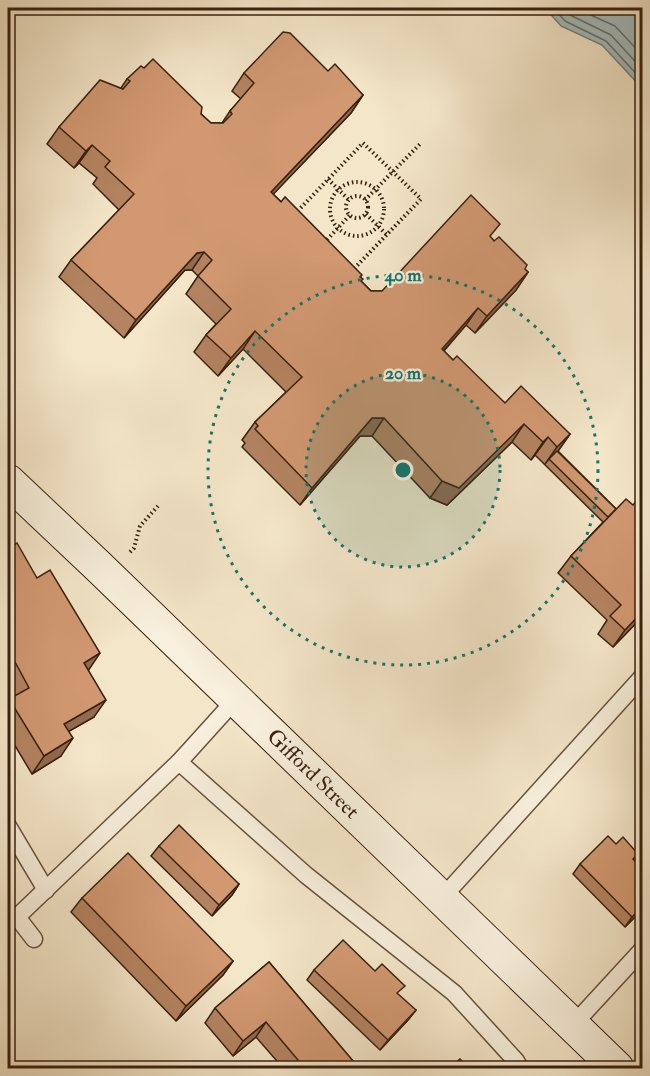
<svg xmlns="http://www.w3.org/2000/svg" width="650" height="1076" viewBox="0 0 650 1076" font-family="'IM FELL Double Pica',serif">
<style>
.water{fill:#a1bdc1;stroke:#777f7a;stroke-width:1.5}
.lines{fill:none;stroke-linecap:round;stroke-linejoin:round}
.shore{stroke:#6c6f68;stroke-width:1.5}
.lane-casing{stroke:#67523e;stroke-width:19}
.secondary-casing{stroke:#382110;stroke-width:35}
.path{stroke:#382110;stroke-width:4;stroke-dasharray:1.5 3;stroke-linecap:butt}
.lane{stroke:#f8efdc;stroke-width:16}
.secondary{stroke:#f8efdc;stroke-width:33}
.wall{fill:#b48361;stroke:#382110;stroke-width:1.5}
.shaded-wall{fill:#926a4f;stroke:#382110;stroke-width:1.5}
.building{fill:#d19871;stroke:#382110;stroke-width:1.5}
.ring{fill:none;stroke:#0f766e;stroke-width:3;stroke-dasharray:3 6}
.labels{text-anchor:middle;dominant-baseline:central;stroke-width:4.5;stroke-linejoin:round;paint-order:stroke}
.street-label{font-size:21px;fill:#382110;stroke:#f8efdc}
.centre{fill:#0f766e;stroke:#f8efdc;stroke-width:3}
.ring-label{font-size:18px;text-anchor:middle;font-weight:bold;fill:#0f766e;stroke:#f8efdc;stroke-width:4.5;stroke-linejoin:round;paint-order:stroke}
</style>
<rect width="100%" height="100%" fill="#f4e6c9"/>
<filter id="stains"><feTurbulence type="fractalNoise" baseFrequency=".00333" numOctaves="4"/><feColorMatrix values="0 0 0 0 .2 0 0 0 0 .09 0 0 0 0 .02 0 0 0 .5 -.17"/></filter>
<radialGradient id="worn" r=".72"><stop offset=".6" stop-color="#630" stop-opacity="0"/><stop offset="1" stop-color="#630" stop-opacity=".3"/></radialGradient>
<polygon class="water" points="545,8 642,8 642,88 602,45 561,26"/>
<g class="lines">
<g class="shore">
<polyline points="553,8 565,21 606,41 642,80"/>
<polyline points="563,8 570,15 611,35 642,69"/>
<polyline points="575,8 615,26 642,55"/>
</g>
<g class="lane-casing">
<g id="lane">
<polyline points="179,762 306,875 454,993 516,1061 520,1068"/>
<polyline points="8,826 46,890"/>
<polyline points="442,898 642,677"/>
<polyline points="34,939 17,917 179,762 236,699"/>
<polyline points="573,1025 642,950"/>
</g>
</g>
<g class="secondary-casing">
<polyline id="secondary" points="8,481 98,566 617,1068"/>
</g>
<g class="path">
<polygon points="363,143 421,199 347,276 290,219"/>
<polyline points="328,179 349,200"/>
<circle cx="357" cy="209" r="27"/>
<circle cx="357" cy="207" r="11"/>
<polyline points="365,200 420,144"/>
<polyline points="366,214 387,235"/>
<polyline points="324,243 350,215"/>
<polyline points="130,552 134,548 140,526 158,506"/>
</g>
<use href="#lane" class="lane"/>
<use href="#secondary" class="secondary"/>
</g>
<g class="wall">
<polygon points="328,71 363,95 351,113 273,194 361,277 361,281 371,291 382,291 491,238 528,272 516,290 475,333 466,325 444,351 453,360 505,403 570,434 558,451 616,509 642,617 613,647 598,634 607,620 558,573 571,556 603,522 535,455 531,460 512,442 447,505 430,498 372,436 360,436 300,505 242,447 245,443 242,440 255,422 286,392 243,349 218,376 194,352 206,335 216,324 186,294 198,276 192,270 185,270 124,338 59,277 71,260 119,210 93,184 97,178 79,163 74,168 47,144 59,127 121,88 127,79 201,114 211,123 222,123 230,111 241,99 232,91 244,73"/>
<polygon points="8,548 88,670 94,717 69,731 61,756 32,774 8,734 8,701 9,699 13,697 8,688"/>
<polygon points="616,844 638,854 634,860 642,910 625,927 573,874 580,864"/>
<polygon points="159,846 239,884 232,895 212,916 151,856"/>
<polygon points="82,898 233,961 223,975 176,1021 71,912"/>
<polygon points="269,962 359,1068 283,1068 256,1037 233,1056 205,1023 215,1008"/>
<polygon points="314,970 416,1010 408,1020 380,1050 307,980"/>
</g>
<g class="shaded-wall">
<polygon points="363,95 351,113 259,209 271,192"/>
<polygon points="92,145 79,163 74,168 86,151"/>
<polygon points="204,252 192,270 185,270 124,338 136,320 197,253"/>
<polygon points="528,272 516,290 475,333 487,316"/>
<polygon points="478,308 466,325 430,366 442,349"/>
<polygon points="255,331 243,349 218,376 231,358"/>
<polygon points="372,418 384,418 372,436 360,436 300,505 312,488"/>
<polygon points="524,424 512,442 447,505 430,498 442,481"/>
<polygon points="570,434 558,451 549,459 545,464 557,447"/>
<polygon points="548,437 535,455 531,460 543,442"/>
<polygon points="642,612 642,617 613,647 625,630"/>
<polygon points="100,653 88,671 84,663"/>
<polygon points="15,662 8,672 8,666"/>
<polygon points="106,700 94,717 52,741 64,724"/>
<polygon points="73,738 61,756 32,774 44,756"/>
<polygon points="239,884 232,895 212,916 219,905"/>
<polygon points="642,907 642,910 625,927 632,917"/>
<polygon points="233,961 223,975 176,1021 186,1006"/>
<polygon points="416,1010 408,1020 380,1050 388,1040"/>
<polygon points="266,1022 256,1037 233,1056 243,1041"/>
</g>
<g class="building">
<polygon points="283,32 290,33 328,71 335,64 363,95 271,192 281,202 285,197 362,275 360,277 363,279 361,281 371,291 382,291 471,195 500,224 490,236 494,241 499,237 527,265 525,269 528,272 487,316 478,308 442,349 453,360 457,356 505,403 521,386 570,434 557,447 548,437 543,442 524,424 459,488 442,481 384,418 372,418 312,488 255,429 258,426 255,422 302,377 255,331 231,358 206,335 231,309 198,276 212,260 204,252 197,253 136,320 71,260 134,194 105,167 110,161 92,145 86,151 59,127 100,80 123,89 130,81 127,79 141,66 144,68 153,59 202,107 201,114 211,123 223,123 232,114 230,111 254,83 244,73"/>
<polygon points="557,451 616,509 608,517 549,459"/>
<polygon points="642,495 642,612 625,630 610,616 621,605 571,556 626,499 633,505"/>
<polygon points="17,543 37,578 50,570 100,653 84,663 106,700 64,724 73,738 44,756 9,699 29,688 15,662 8,666 8,548"/>
<polygon points="179,825 239,884 219,905 159,846"/>
<polygon points="608,836 616,844 623,837 638,854 633,859 642,869 642,907 632,917 580,864"/>
<polygon points="128,853 233,961 186,1006 82,898"/>
<polygon points="343,940 375,971 382,964 405,986 397,993 416,1010 388,1040 314,970"/>
<polygon points="269,962 359,1068 301,1068 303,1066 266,1022 243,1041 215,1008"/>
<polygon points="460,1059 469,1068 449,1068"/>
<polygon points="42,1063 50,1068 37,1068"/>
</g>
<circle cx="403" cy="470" r="97" fill="#0f766e" fill-opacity=".12"/>
<g class="ring">
<circle cx="403" cy="470" r="97"/>
<circle cx="403" cy="470" r="195"/>
</g>
<g class="labels">
<g class="street-label">
<text transform="translate(313 774) rotate(44)">Gifford Street</text>
</g>
</g>
<circle cx="403" cy="470" r="9" class="centre"/>
<g class="ring-label">
<text x="403" y="281">40 m</text>
<text x="403" y="379">20 m</text>
</g>
<rect width="650" height="1076" fill="none" stroke="#f4e6c9" stroke-width="30"/>
<rect x="9" y="9" width="632" height="1058" fill="none" stroke="#382110" stroke-width="3"/>
<rect x="15" y="15" width="620" height="1046" fill="none" stroke="#382110" stroke-width="1.5"/>
<rect width="100%" height="100%" filter="url(#stains)"/>
<rect width="100%" height="100%" fill="url(#worn)"/>
</svg>
